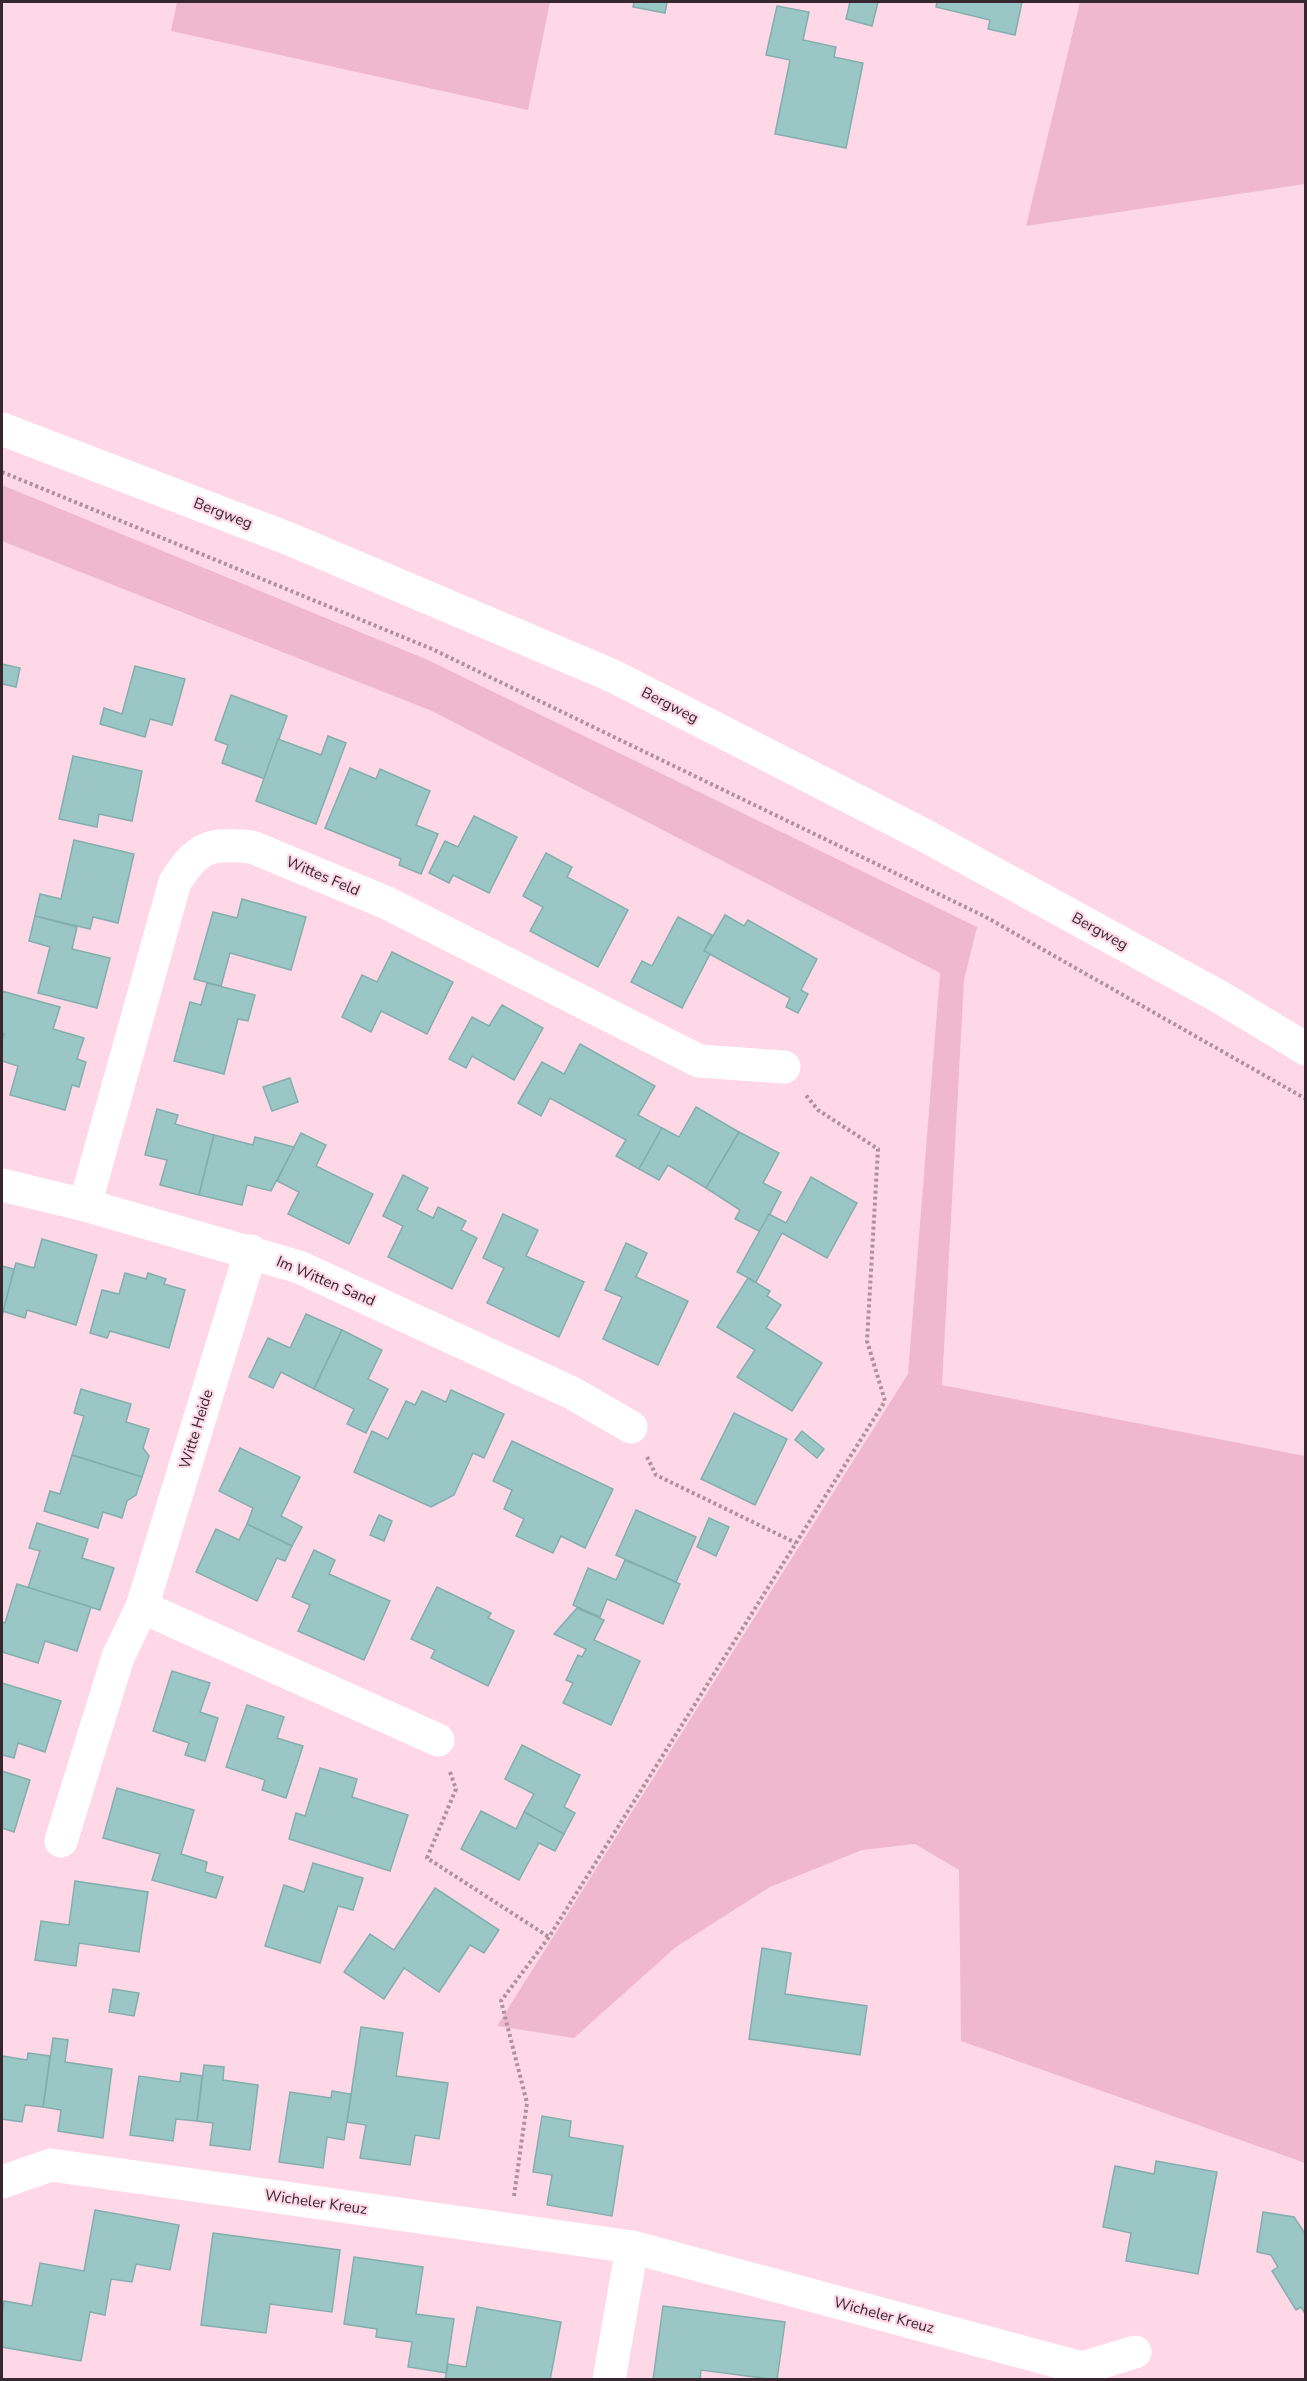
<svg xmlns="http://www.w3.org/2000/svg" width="1307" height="2381" viewBox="0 0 1307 2381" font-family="'Nunito Sans',sans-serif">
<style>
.green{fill:#efb8ce}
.building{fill:#9ac6c5;stroke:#83aeae;stroke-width:1.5}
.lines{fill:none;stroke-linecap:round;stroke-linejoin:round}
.path{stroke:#ae919c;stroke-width:4;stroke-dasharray:3 3;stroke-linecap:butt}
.minor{stroke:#fff;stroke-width:33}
.secondary{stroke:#fff;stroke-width:33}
.labels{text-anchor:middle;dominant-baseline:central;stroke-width:4.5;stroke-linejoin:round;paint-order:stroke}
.street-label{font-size:15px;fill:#35272d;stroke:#fed8e6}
</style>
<rect width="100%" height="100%" fill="#fed8e6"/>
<g class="green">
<polygon points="177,2 550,2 528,110 171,31"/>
<polygon points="1080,2 1305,2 1305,184 1026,226"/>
<polygon points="2,485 428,660 977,927 964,980 942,1385 1305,1456 1305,2163 961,2041 959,1870 915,1844 862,1850 770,1887 676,1947 574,2038 497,2026 908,1374 940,973 432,711 2,541"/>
</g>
<g class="building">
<polygon points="634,2 667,2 665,13 633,7"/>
<polygon points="850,2 878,2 872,26 846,19"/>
<polygon points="937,2 1022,2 1015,35 988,29 990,20 936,7"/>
<polygon points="777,6 809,12 803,40 836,47 834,57 863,63 846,148 775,134 790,60 766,55"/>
<polygon points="2,664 20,668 16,687 2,684"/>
<polygon points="135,666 185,679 172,725 150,719 145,737 100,724 104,708 122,714"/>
<polygon points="231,695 287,716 265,779 222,763 228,745 215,740"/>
<polygon points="328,736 346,743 316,824 256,801 278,739 321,755"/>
<polygon points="73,756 142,771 132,821 99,814 97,827 59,819"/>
<polygon points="350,768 376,779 380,769 430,791 416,825 438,834 421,874 399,865 401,859 325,828"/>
<polygon points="474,816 517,837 489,893 453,875 449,883 429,873 445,841 458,847"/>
<polygon points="74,840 134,854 118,923 93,917 90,929 35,916 40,894 61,899"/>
<polygon points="546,853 572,867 567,877 628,910 598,967 530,931 543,907 523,896"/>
<polygon points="242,899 306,917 291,970 230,953 221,986 194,979 213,912 237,918"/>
<polygon points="725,915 744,926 748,920 817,959 801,990 808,994 798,1013 786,1007 790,998 704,951"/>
<polygon points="35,916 77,927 72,949 110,958 97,1008 38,993 50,947 29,941"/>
<polygon points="678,917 712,935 704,951 710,954 682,1008 631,982 642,961 652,966"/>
<polygon points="392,952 453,982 427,1034 381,1011 371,1032 342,1017 362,975 377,982"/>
<polygon points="207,983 255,995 248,1021 238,1019 224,1074 174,1061 190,1002 201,1005"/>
<polygon points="2,991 60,1007 53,1029 84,1038 77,1059 86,1062 79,1087 72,1085 65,1110 10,1095 18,1066 2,1061 2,1043 4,1034 2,1033"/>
<polygon points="502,1005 543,1028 514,1080 472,1056 466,1068 449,1059 472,1017 489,1026"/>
<polygon points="580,1044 655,1086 638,1115 662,1128 639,1169 616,1156 626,1140 550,1098 541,1116 518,1103 542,1062 564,1074"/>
<polygon points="290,1078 298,1102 272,1111 263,1087"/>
<polygon points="696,1107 739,1132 706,1188 668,1165 659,1180 639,1169 662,1128 679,1137"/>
<polygon points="157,1109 178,1115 175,1124 214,1135 199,1195 160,1185 167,1160 145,1155"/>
<polygon points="739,1132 779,1153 763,1183 781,1192 761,1232 735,1219 740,1210 706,1188"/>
<polygon points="301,1133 326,1145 316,1166 373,1194 349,1244 288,1214 299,1192 277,1181"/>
<polygon points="214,1135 253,1145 255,1137 294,1147 271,1191 247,1185 242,1205 199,1195"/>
<polygon points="403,1175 428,1188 417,1210 433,1218 438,1207 466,1221 461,1230 477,1238 452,1289 388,1257 403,1226 383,1216"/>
<polygon points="811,1177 857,1203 827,1258 782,1233 756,1282 737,1272 769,1214 786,1223"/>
<polygon points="503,1214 538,1230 526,1256 584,1282 559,1337 487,1303 504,1268 483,1258"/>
<polygon points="42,1239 97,1255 76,1325 27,1310 25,1318 2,1311 16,1263 34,1268"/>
<polygon points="626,1243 647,1253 636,1277 688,1301 658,1365 603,1339 622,1297 605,1290"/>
<polygon points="2,1266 14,1269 2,1316"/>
<polygon points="125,1273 146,1279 148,1273 166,1279 164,1284 185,1290 169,1348 110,1331 107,1338 90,1333 102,1290 119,1294"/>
<polygon points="748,1278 770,1291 767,1296 781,1305 766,1328 822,1363 792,1411 737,1377 755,1350 717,1327"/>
<polygon points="306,1314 342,1330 314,1389 281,1372 273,1388 249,1377 268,1338 290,1348"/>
<polygon points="342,1330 382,1350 368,1379 388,1389 366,1433 347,1424 354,1409 314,1389"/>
<polygon points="81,1389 131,1404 126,1422 149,1429 143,1448 149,1456 142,1477 72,1455 84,1416 74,1413"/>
<polygon points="451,1390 504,1414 484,1458 473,1453 454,1495 431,1507 354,1472 372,1431 388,1439 406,1401 415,1405 422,1391 446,1402"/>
<polygon points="734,1413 787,1439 755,1505 701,1479"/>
<polygon points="802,1431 824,1449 817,1458 795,1440"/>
<polygon points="512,1441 613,1489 585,1548 561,1536 553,1553 516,1536 524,1519 504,1509 512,1490 493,1481"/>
<polygon points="240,1448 300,1477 281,1516 302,1527 292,1546 247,1524 253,1508 219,1491"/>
<polygon points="72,1455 142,1477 136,1495 127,1501 122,1518 103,1512 98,1528 44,1511 50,1491 60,1494"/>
<polygon points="636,1510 696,1537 676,1582 616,1555"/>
<polygon points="379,1515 392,1521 384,1541 370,1535"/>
<polygon points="709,1518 729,1527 716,1556 697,1547"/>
<polygon points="37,1523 88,1539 82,1558 114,1568 100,1610 28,1588 40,1551 29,1548"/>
<polygon points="247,1524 292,1546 285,1561 277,1558 257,1601 196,1572 216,1529 239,1540"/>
<polygon points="314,1550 335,1560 329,1574 390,1601 364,1660 298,1631 310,1605 292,1597"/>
<polygon points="625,1560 680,1584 663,1624 607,1599 600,1617 573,1605 588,1568 616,1580"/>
<polygon points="17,1584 91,1607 77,1651 45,1641 38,1663 2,1652 2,1622 5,1623"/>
<polygon points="437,1587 491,1613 488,1618 514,1631 488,1686 431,1658 435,1650 411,1639"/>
<polygon points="577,1608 604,1620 594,1640 640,1661 611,1725 563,1703 573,1683 566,1680 578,1655 582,1657 586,1649 554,1634"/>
<polygon points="172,1671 210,1683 200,1712 218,1718 205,1761 185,1755 189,1743 153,1731"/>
<polygon points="2,1683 61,1701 45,1752 18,1743 14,1758 2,1755"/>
<polygon points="247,1705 284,1717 277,1738 303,1746 286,1798 262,1790 265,1780 226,1767"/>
<polygon points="522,1745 580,1775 564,1807 575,1813 564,1834 524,1812 534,1794 505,1779"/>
<polygon points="320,1768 357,1779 352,1797 408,1815 390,1871 289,1839 296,1813 305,1816"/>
<polygon points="2,1771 30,1780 14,1832 2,1828"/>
<polygon points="117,1788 194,1810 181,1854 207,1862 205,1872 223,1877 216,1898 152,1880 160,1854 103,1838"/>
<polygon points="481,1811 516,1829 524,1812 564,1834 555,1851 539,1843 519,1880 461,1849"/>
<polygon points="313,1863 363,1878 353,1910 338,1906 320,1963 265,1946 284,1885 304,1892"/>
<polygon points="75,1881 148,1892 139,1952 79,1943 76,1966 35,1960 41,1921 69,1925"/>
<polygon points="435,1888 499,1930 484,1953 470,1945 439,1992 404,1968 384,1999 344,1972 370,1934 394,1950"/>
<polygon points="762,1948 791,1953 785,1994 867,2006 860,2055 749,2039"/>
<polygon points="113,1989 139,1993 134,2016 109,2012"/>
<polygon points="361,2027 403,2033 396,2076 448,2083 439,2139 415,2135 410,2165 360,2158 366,2125 347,2122"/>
<polygon points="53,2038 68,2040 65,2062 112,2069 103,2138 58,2131 61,2110 43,2107"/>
<polygon points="28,2053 50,2056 43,2107 25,2105 22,2122 2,2119 2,2056 27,2060"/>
<polygon points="204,2065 224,2067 223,2080 258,2085 250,2150 210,2145 213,2123 197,2121"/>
<polygon points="181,2073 202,2076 197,2121 176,2119 173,2141 130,2135 139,2076 180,2082"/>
<polygon points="332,2091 351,2094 344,2140 327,2137 323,2168 279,2162 290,2092 331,2098"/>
<polygon points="542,2116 571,2121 569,2137 623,2146 612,2216 547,2205 552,2175 533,2172"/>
<polygon points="1156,2161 1217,2172 1198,2274 1126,2261 1131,2233 1103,2227 1115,2166 1154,2174"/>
<polygon points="95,2210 179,2225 170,2270 136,2264 132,2282 111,2279 105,2315 90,2312 81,2361 2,2347 2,2316 4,2301 32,2306 40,2263 84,2271"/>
<polygon points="1263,2212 1294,2217 1306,2235 1306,2315 1301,2307 1296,2310 1272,2271 1278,2267 1271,2255 1257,2252"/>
<polygon points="213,2233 340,2250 332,2312 270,2304 266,2333 201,2325"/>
<polygon points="354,2257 423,2267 416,2314 454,2319 446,2373 408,2367 412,2342 376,2337 377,2329 344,2324"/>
<polygon points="663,2306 785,2322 777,2380 701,2370 700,2380 653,2380"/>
<polygon points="477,2307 561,2322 550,2380 445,2380 448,2364 466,2367"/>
</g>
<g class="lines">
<g class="path">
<polyline points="2,472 432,649 984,916 1306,1099"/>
<polyline points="647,1457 656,1475 796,1543"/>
<polyline points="450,1772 456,1789 427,1858 549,1937"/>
<polyline points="514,2196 527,2103 501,2001 549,1937 885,1401 867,1341 878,1149 818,1110 805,1094"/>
</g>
<g class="minor">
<polyline points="2,1185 85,1205 299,1267 572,1393 631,1427"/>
<path d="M 85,1205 L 175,882 C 199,845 210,843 252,847 L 387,903 L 699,1061 L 784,1067"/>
<polyline points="142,1607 438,1740"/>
<polyline points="61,1841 118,1657 142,1607 251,1251"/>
<polyline points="2,2182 51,2165 632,2247 1082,2368 1135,2352"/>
<polyline points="609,2380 632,2247"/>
</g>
<polyline class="secondary" points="2,429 292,540 613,676 924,835 1218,996 1306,1049"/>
</g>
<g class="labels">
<g class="street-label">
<text transform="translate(223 513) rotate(21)">Bergweg</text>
<text transform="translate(670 705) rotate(27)">Bergweg</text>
<text transform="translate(323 876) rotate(23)">Wittes Feld</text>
<text transform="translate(1100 931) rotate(29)">Bergweg</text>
<text transform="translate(326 1281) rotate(23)">Im Witten Sand</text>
<text transform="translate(196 1429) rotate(-73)">Witte Heide</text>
<text transform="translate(316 2202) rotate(8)">Wicheler Kreuz</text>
<text transform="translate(884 2315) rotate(15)">Wicheler Kreuz</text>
</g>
</g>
<rect width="1307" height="2381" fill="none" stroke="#35272d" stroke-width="6"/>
</svg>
